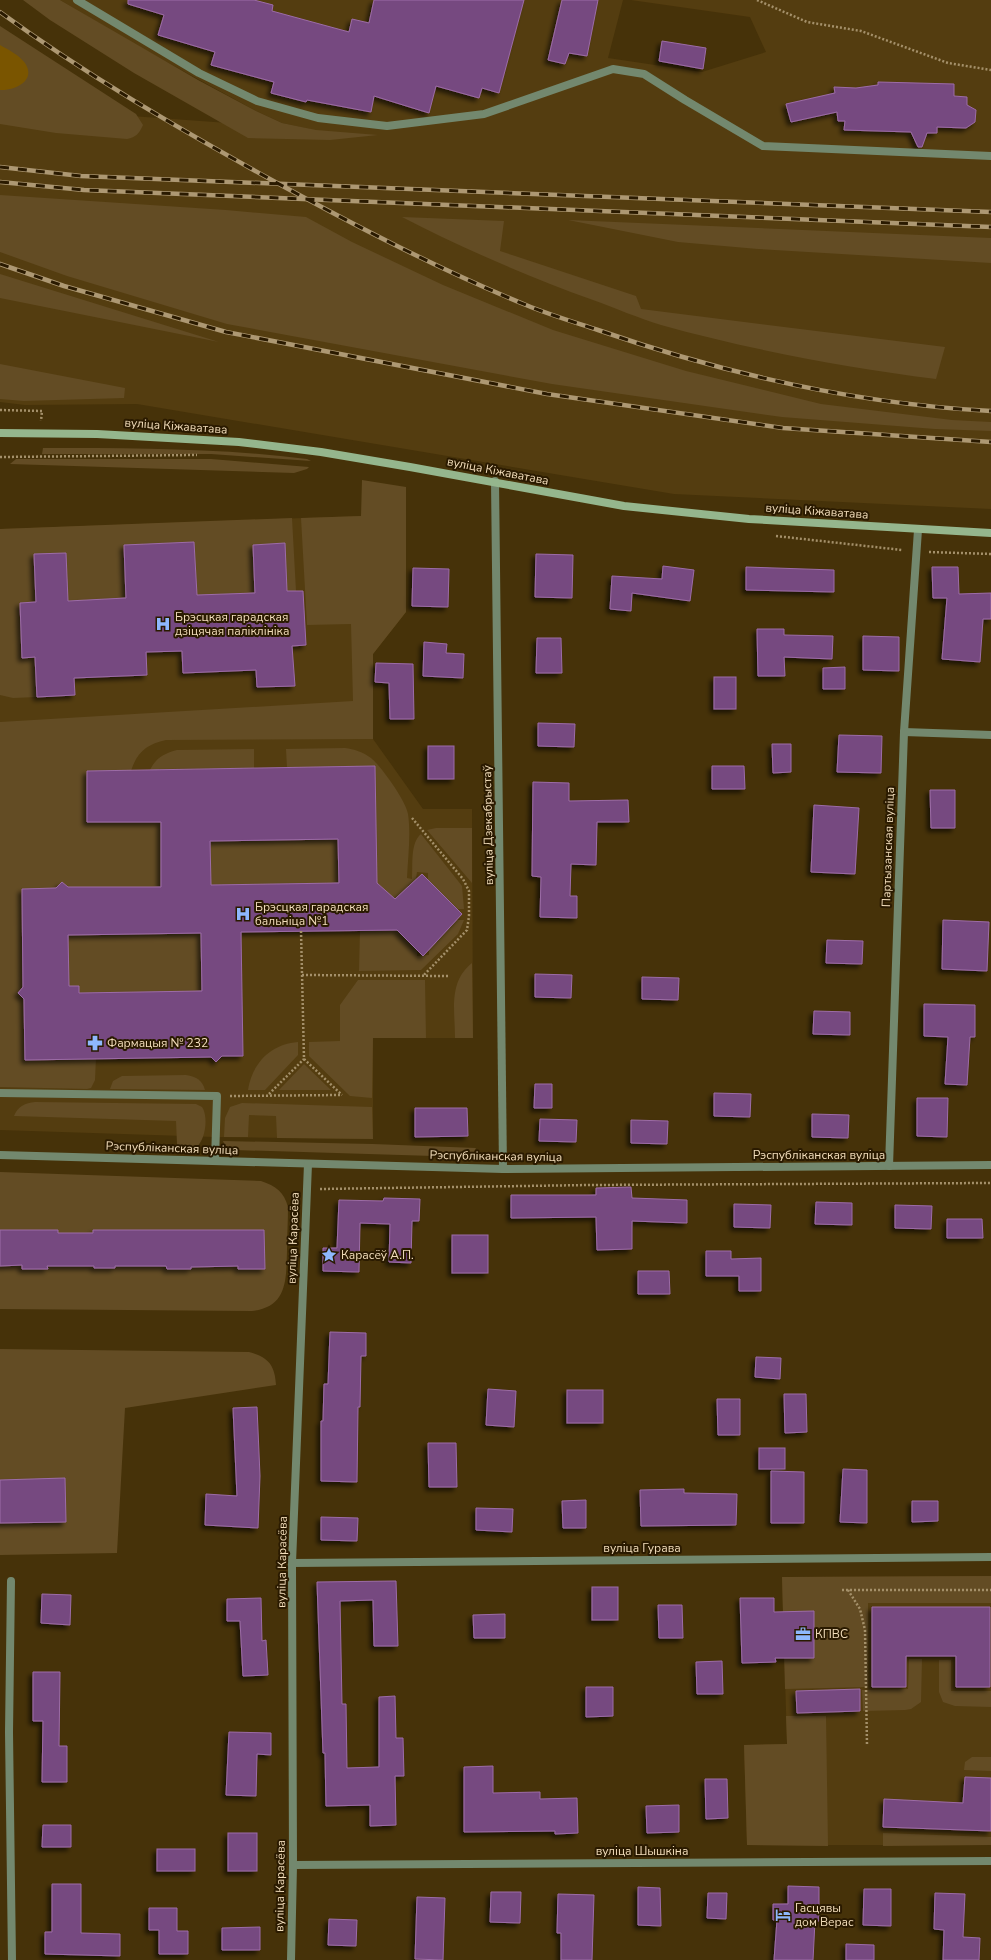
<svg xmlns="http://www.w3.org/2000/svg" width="991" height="1960" viewBox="0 0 991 1960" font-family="'Nunito Sans',sans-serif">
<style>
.built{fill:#543d10}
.green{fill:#634c24}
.forest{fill:#7a5500}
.building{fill:#764880;stroke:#9c6ca7;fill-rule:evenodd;filter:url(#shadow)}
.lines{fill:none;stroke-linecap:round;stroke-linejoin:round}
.path{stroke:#a4906a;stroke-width:2.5;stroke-dasharray:2 2;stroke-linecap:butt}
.lane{stroke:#73886e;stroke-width:8}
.street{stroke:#73886e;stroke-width:8}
.secondary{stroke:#95b68d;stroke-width:8}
.rail-casing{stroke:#ad9873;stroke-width:4.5}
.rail{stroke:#2a1a00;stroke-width:3;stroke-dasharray:9;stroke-linecap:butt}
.labels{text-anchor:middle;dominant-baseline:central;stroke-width:4;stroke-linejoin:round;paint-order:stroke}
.street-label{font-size:12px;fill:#f3debb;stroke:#2a1a00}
.poi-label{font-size:12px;fill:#f3debb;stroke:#2a1a00;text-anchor:start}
</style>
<defs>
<filter id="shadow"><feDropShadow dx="-3.5" dy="3.5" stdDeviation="2" flood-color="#0009"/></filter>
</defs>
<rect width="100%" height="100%" fill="#463209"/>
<g class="built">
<polygon points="60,0 623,0 608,58 702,72 766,52 750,17 631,0 991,0 991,509 674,494 137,404 25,405 0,402 0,95 89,113 310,129 282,123 256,111 134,44"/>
<polygon points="361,516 406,612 373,654 373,739 423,809 472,809 473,1038 373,1038 373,1139 215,1137 0,1130 0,529"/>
<polygon points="991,1576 991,1845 747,1845 744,1745 787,1744 782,1577"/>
</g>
<g class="green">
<polygon points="23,0 60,0 198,80 256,111 282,123 316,130 378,135 330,140 248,138 134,73 50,20"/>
<path d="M 0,26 L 136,114 L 143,125 C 139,134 136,137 127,139 L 56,133 L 0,124 Z"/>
<polygon points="0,195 226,210 306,217 352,242 443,285 553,330 686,371 821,404 952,420 991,422 991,431 935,429 782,417 552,384 227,324 67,276 0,252"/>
<path d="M 402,217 L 504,221 L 500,251 L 636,296 L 641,309 L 945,347 L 936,379 C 843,367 751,350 661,325 C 638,318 615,308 593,300 C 527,276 464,249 402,217 Z"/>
<polygon points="568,220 991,238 991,263 758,249 678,242"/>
<polygon points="0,274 219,342 0,298"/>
<polygon points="0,364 125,388 124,398 24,401 0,399"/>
<path d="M 43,448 C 131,448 219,448 307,459 L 311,461 L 211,454 L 42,454 Z"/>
<polygon points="16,459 211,459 309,467 307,469 294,473 10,464"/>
<path d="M 362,480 L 406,487 L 406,612 L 373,654 L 373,739 L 166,740 C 147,744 137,752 131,771 L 87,771 L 87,822 L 161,822 L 161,887 L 68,887 L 62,882 L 56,888 L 22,889 L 23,987 L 18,993 L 24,999 L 25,1059 L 96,1058 L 95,1080 L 91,1088 L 87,1089 L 0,1087 L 0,722 L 353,701 L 351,624 L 307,625 L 301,518 L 361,516 Z"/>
<polygon points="292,518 296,591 287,592 284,543 253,545 255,593 197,595 194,542 143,544 126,598 20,603 22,657 35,657 37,697 13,698 0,695 0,529"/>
<path d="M 345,748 C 354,749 363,752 371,758 C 381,766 406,801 408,814 C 411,834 408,857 407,878 L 412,879 C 413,865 410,843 421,834 L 462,886 L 464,909 L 458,909 L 428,880 L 428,873 L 417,872 L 416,879 L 386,908 L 382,887 L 377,883 L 375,766 L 287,768 L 286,749 Z"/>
<path d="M 254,749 L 254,768 L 159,769 L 159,798 L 147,778 C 152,761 161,754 177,750 Z"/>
<polygon points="436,828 472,828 472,883 427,830"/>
<polygon points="337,839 339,883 211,885 210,841"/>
<polygon points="385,918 417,949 417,956 429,955 429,949 456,920 464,920 458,934 421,970 359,971 360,931 378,930"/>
<polygon points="201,933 203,991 79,993 79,986 69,986 68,935"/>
<path d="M 472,963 L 473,1038 L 455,1038 C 455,1011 448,982 472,963 Z"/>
<polygon points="358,980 425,980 426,1038 373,1038 372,1098 350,1096 309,1056 309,1042 340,1041 340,1005"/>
<path d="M 298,1042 L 298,1055 L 265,1090 L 248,1090 C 252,1063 271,1044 298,1042 Z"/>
<polygon points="304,1064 331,1090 279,1090"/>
<path d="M 186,1075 C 197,1077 202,1080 205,1090 L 110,1089 L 113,1081 L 122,1076 Z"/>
<path d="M 35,1102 L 196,1104 L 202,1107 C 211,1120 203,1161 179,1148 L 177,1144 L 176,1121 L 14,1116 C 18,1106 25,1103 35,1102 Z"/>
<polygon points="242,1103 372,1107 373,1139 277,1138 276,1116 249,1115 248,1137 224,1137 225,1118 230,1107"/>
<polygon points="223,1141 373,1144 476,1148 473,1154 466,1157 234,1150 226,1148"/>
<path d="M 0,1172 L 261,1181 C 276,1186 284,1192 288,1207 C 288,1222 287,1237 287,1251 C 286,1279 288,1307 252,1311 L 0,1309 Z"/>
<path d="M 0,1349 L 249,1352 C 268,1357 275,1365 276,1385 L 125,1408 L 117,1553 L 0,1555 Z"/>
<polygon points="991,1576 991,1603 868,1603 868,1687 785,1689 782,1577"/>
<polygon points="909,1659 922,1659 921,1702 911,1709 905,1710 863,1711 862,1690 908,1689"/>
<polygon points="939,1660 951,1660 951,1691 991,1691 991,1707 955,1706 943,1702 939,1692"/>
<polygon points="786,1716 826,1716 828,1846 747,1845 744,1745 787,1744"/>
<polygon points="972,1757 991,1757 991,1771 964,1770 965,1762"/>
<polygon points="883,1833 991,1837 991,1845 883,1846"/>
</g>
<path class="forest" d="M 0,45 C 9,50 19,55 25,63 C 37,81 14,91 0,90 Z"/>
<g class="building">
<polygon points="128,0 254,0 273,5 272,11 349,32 352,19 369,23 374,0 524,0 499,93 482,88 479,98 436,86 429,113 374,96 371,112 307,100 306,102 271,93 274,82 211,65 215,52 158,35 164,15 128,4"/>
<polygon points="562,0 598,0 587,56 569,53 565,64 548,60"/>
<polygon points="662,41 706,48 703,69 659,61"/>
<polygon points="878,82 954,84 954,96 967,97 967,105 976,110 975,122 966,128 937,127 937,133 927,133 922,147 918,147 911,132 844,130 845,121 838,121 837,112 791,122 786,104 835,93 834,87 856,88 878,85"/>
<polygon points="194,542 197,595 255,593 253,545 285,543 287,591 303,591 306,645 292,646 295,686 257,687 256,670 183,673 182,651 146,652 147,675 74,678 75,695 37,697 35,657 22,658 20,603 36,602 34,554 66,553 68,601 126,598 124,545"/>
<polygon points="536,554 573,555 572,598 535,597"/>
<polygon points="663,566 694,570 690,601 632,593 631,611 610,609 612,576 662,579"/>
<polygon points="746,567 834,570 834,592 746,590"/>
<polygon points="932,567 958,567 959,594 991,593 991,619 983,619 980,662 942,659 947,598 933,598"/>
<polygon points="413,568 449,569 448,607 412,606"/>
<polygon points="757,629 784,629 784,635 833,636 832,659 784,657 785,676 758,676"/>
<polygon points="863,636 899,637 899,671 863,670"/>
<polygon points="537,638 561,638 562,673 536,673"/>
<polygon points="424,642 447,644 446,653 464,654 463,678 423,676"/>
<polygon points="376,663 413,664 414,719 390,719 389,683 375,682"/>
<polygon points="845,667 845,689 823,689 823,668"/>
<rect x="714" y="677" width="22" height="32"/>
<polygon points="538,723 575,724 574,747 538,746"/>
<polygon points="839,735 882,736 881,773 837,772"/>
<polygon points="772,744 791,744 791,772 773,773"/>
<rect x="428" y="746" width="26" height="33"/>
<path d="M 375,766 L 377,883 L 395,899 L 422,874 L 462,914 L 423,956 L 397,930 L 241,932 L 243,1056 L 222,1056 L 216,1062 L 211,1057 L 25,1060 L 24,999 L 18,993 L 23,987 L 22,889 L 56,888 L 62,882 L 68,887 L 161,887 L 161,822 L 87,822 L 87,771 ZM 338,839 L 339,883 L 211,885 L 210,841 ZM 201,933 L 202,991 L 79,993 L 79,986 L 69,986 L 68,935 Z"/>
<polygon points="712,766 744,766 745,789 712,789"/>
<polygon points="533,782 569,783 569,801 628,800 629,822 597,822 596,865 571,864 570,896 577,896 577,918 540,917 541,877 532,876"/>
<polygon points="930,790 955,790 955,828 931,828"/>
<polygon points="814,805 859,808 855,874 811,872"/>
<polygon points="943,920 989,922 987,971 942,969"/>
<polygon points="827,940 863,941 862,964 826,963"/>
<polygon points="535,974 572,975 571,998 535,997"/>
<polygon points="642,977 679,978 678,1000 642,999"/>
<polygon points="924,1004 975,1005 975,1037 970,1037 967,1085 945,1084 948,1037 924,1036"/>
<polygon points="814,1011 850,1012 850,1035 813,1034"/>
<polygon points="535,1084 552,1084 552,1108 534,1108"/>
<polygon points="714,1093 751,1094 750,1117 714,1116"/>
<polygon points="917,1098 948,1098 947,1137 917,1136"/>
<polygon points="415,1108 467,1108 468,1136 415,1137"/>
<polygon points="812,1114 849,1115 848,1138 812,1137"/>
<polygon points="540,1119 577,1120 576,1142 539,1141"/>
<polygon points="631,1120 668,1121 667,1144 631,1143"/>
<polygon points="631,1187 632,1198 687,1200 687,1223 632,1221 632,1249 597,1250 596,1217 511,1218 511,1195 596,1195 596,1188"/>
<polygon points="384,1198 420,1199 419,1221 412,1221 411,1263 389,1262 390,1224 360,1223 359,1272 323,1271 323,1248 337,1248 339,1200 383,1201"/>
<polygon points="816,1202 852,1203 852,1225 815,1224"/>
<polygon points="734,1204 771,1205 770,1228 734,1227"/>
<polygon points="895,1205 932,1206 931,1229 895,1228"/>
<polygon points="947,1219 982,1219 983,1238 947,1238"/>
<polygon points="0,1230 58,1230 58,1233 93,1233 93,1230 264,1230 265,1269 238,1269 238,1266 191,1267 191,1269 167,1269 166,1266 115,1266 115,1268 94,1268 94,1266 47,1266 48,1269 22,1269 22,1265 0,1266"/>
<rect x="452" y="1235" width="36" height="38"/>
<polygon points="706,1251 731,1251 731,1259 761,1258 761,1291 739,1291 739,1276 706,1276"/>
<polygon points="638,1271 669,1271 670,1294 638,1294"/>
<polygon points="330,1332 366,1333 366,1356 361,1356 360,1407 358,1407 357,1482 321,1481 321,1421 323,1421 324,1384 328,1384"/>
<polygon points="756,1357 781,1358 780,1379 755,1377"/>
<polygon points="488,1389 516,1391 514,1427 486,1425"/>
<rect x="567" y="1390" width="36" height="33"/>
<polygon points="784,1394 806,1394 807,1432 785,1433"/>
<polygon points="717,1399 740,1399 740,1435 718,1435"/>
<polygon points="257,1407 260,1476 258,1528 205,1525 206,1494 237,1496 233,1408"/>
<polygon points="428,1443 456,1443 457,1487 429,1487"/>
<rect x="759" y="1448" width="26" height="21"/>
<polygon points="843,1469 867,1470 867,1523 840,1522"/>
<polygon points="771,1471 804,1472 804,1523 771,1523"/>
<polygon points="65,1478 66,1522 0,1523 0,1480"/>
<polygon points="684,1489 684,1493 737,1494 736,1525 641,1526 640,1490"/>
<polygon points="586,1500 586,1528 563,1528 562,1501"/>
<polygon points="912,1501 938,1501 938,1521 912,1522"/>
<polygon points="476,1508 513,1509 512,1532 476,1530"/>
<polygon points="321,1517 358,1518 357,1541 321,1540"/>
<polygon points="396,1581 398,1646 374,1646 373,1600 340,1601 342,1704 346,1704 347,1768 379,1767 379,1697 395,1696 396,1738 403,1738 404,1776 395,1776 396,1825 370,1826 370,1805 326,1806 325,1753 323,1753 317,1582"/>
<rect x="592" y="1587" width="26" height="33"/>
<polygon points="42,1594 71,1595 70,1625 41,1623"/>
<polygon points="261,1598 262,1641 266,1640 268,1675 243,1676 240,1621 227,1621 227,1599"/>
<polygon points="740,1598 774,1598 774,1612 814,1611 814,1658 775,1658 776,1662 742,1663"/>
<polygon points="658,1605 682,1605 683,1638 659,1638"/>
<polygon points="872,1607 990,1607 990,1687 956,1687 956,1656 906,1656 906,1687 872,1687"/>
<polygon points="505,1614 505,1638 474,1638 473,1615"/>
<polygon points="722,1661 723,1694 697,1694 696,1662"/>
<polygon points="33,1672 60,1672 59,1746 67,1746 67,1782 42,1782 43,1721 33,1721"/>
<polygon points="586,1687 613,1687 613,1716 586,1717"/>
<polygon points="860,1689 860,1711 797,1713 796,1691"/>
<polygon points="229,1732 271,1733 271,1755 257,1754 256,1796 226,1795"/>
<polygon points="493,1766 493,1793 540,1792 540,1799 577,1798 578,1833 555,1834 555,1831 464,1832 464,1767"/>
<polygon points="965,1777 991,1778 991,1831 883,1827 884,1799 963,1803"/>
<polygon points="705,1779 727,1779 728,1818 706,1819"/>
<polygon points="679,1805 679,1832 647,1833 646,1806"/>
<polygon points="43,1825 71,1825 71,1847 42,1847"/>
<rect x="228" y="1833" width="29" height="38"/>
<rect x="157" y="1849" width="38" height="22"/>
<polygon points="52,1884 81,1884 81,1933 120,1934 120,1956 45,1954 45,1932 52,1932"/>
<polygon points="788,1886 819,1887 819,1921 815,1921 813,1960 774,1960 777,1920 773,1920 773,1904 788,1904"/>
<polygon points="638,1887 660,1888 661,1926 638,1925"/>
<polygon points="864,1889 891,1889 891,1926 863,1925"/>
<polygon points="491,1892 521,1892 520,1923 490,1922"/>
<polygon points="708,1893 727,1893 726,1919 707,1918"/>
<polygon points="935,1893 965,1894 963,1937 980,1938 979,1960 943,1960 944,1930 934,1929"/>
<polygon points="558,1894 594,1895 592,1960 561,1960 561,1933 557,1933"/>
<polygon points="417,1897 445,1898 443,1960 415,1959"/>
<polygon points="149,1908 177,1908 177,1931 188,1931 188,1954 159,1954 159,1930 149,1930"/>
<polygon points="329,1919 357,1920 356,1946 328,1945"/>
<polygon points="260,1927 260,1950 222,1950 222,1928"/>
<polygon points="846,1944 874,1945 874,1960 846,1960"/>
</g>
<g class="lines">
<g class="path">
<polyline points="757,0 807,22 861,31 948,63 991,70"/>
<polyline points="0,410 42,411 41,421"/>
<polyline points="0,457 197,455"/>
<polyline points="776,536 902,550"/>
<polyline points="929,552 991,554"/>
<polyline points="412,818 463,879 469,891 469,916 467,930 423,976"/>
<polyline points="301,931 304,1059 342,1095"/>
<polyline points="302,975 448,976"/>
<polyline points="269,1094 304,1059"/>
<polyline points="230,1096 341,1095"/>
<polyline points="320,1189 590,1185 991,1183"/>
<polyline points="842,1590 991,1590"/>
<polyline points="848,1590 860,1609 865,1630 867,1745"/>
</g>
<g class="lane">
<polyline points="77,0 199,73 257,101 318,118 387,126 484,114 613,69 644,74 685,100 763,146 991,156"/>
<polyline points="0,1093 217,1096 215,1161"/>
<polyline points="11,1581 9,1732 12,1960"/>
</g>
<g class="street">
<polyline points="495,481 503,1169"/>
<polyline points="904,732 991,735"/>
<polyline points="0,1155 503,1169 991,1165"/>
<polyline points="889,1166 904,732 918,530"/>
<polyline points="292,1563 991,1557"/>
<polyline points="293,1865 991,1861"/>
<polyline points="291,1960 293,1865 292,1563 308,1164"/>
</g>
<polyline class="secondary" points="0,433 97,434 239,442 321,452 410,467 624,506 749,519 991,533"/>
<g class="rail-casing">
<g id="rail">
<path d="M 0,12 C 85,74 176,127 268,178 C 352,224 438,269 526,305 C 550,315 574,322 598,330 C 725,374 857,404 991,411"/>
<polyline points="0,167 81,176 991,212"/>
<polyline points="0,182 84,190 991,227"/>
<polyline points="0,264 64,286 226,332 547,394 783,428 991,442"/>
</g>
</g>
<use href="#rail" class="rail"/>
</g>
<defs>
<g id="hospital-bare" transform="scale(1.2)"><path d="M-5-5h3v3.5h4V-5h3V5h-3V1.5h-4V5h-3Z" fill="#8eb8fd" stroke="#2a1a00" stroke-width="2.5" paint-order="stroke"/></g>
<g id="pharmacy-bare" transform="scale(1.2)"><path d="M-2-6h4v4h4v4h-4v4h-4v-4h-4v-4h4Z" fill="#8eb8fd" stroke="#2a1a00" stroke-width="2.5" paint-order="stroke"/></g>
<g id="sight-bare" transform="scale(1.2)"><path d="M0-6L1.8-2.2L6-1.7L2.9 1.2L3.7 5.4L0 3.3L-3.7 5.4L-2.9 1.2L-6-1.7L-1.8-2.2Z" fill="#8eb8fd" stroke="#2a1a00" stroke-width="2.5" paint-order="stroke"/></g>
<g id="office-bare" transform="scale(1.2)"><path d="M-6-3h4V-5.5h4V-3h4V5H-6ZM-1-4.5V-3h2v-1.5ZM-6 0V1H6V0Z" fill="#8eb8fd" stroke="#2a1a00" stroke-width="2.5" paint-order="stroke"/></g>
<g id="hotel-bare" transform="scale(1.2)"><path d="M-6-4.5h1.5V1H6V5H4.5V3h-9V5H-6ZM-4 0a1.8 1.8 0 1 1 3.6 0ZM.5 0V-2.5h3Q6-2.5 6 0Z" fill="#8eb8fd" stroke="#2a1a00" stroke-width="2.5" paint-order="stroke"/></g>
</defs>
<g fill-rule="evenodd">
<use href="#hospital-bare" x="163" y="624"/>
<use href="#hospital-bare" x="243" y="914"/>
<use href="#pharmacy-bare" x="95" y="1043"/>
<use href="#sight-bare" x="329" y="1255"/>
<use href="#office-bare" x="803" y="1634"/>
<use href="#hotel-bare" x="783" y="1915"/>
</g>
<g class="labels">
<g class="street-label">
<text transform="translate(176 426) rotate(4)">вуліца Кіжаватава</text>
<text transform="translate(498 471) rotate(11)">вуліца Кіжаватава</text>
<text transform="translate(817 511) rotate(4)">вуліца Кіжаватава</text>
<text transform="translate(488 825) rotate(-91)">вуліца Дзекабрыстаў</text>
<text transform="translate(888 847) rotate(-88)">Партызанская вуліца</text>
<text transform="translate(172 1148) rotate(2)">Рэспубліканская вуліца</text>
<text x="819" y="1155">Рэспубліканская вуліца</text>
<text transform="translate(496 1156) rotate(1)">Рэспубліканская вуліца</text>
<text transform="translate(293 1238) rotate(-88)">вуліца Карасёва</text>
<text x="642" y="1548">вуліца Гурава</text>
<text transform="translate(282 1562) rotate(-89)">вуліца Карасёва</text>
<text x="642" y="1851">вуліца Шышкіна</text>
<text transform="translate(280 1886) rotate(-89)">вуліца Карасёва</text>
</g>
<g class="poi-label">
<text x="175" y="617">Брэсцкая гарадская<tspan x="175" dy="14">дзіцячая паліклініка</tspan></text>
<text x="255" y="907">Брэсцкая гарадская<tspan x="255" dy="14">бальніца №1</tspan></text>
<text x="107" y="1043">Фармацыя № 232</text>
<text x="341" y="1255">Карасёў А.П.</text>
<text x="815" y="1634">КПВС</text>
<text x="795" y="1908">Гасцявы<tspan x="795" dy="14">дом Верас</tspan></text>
</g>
</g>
</svg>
